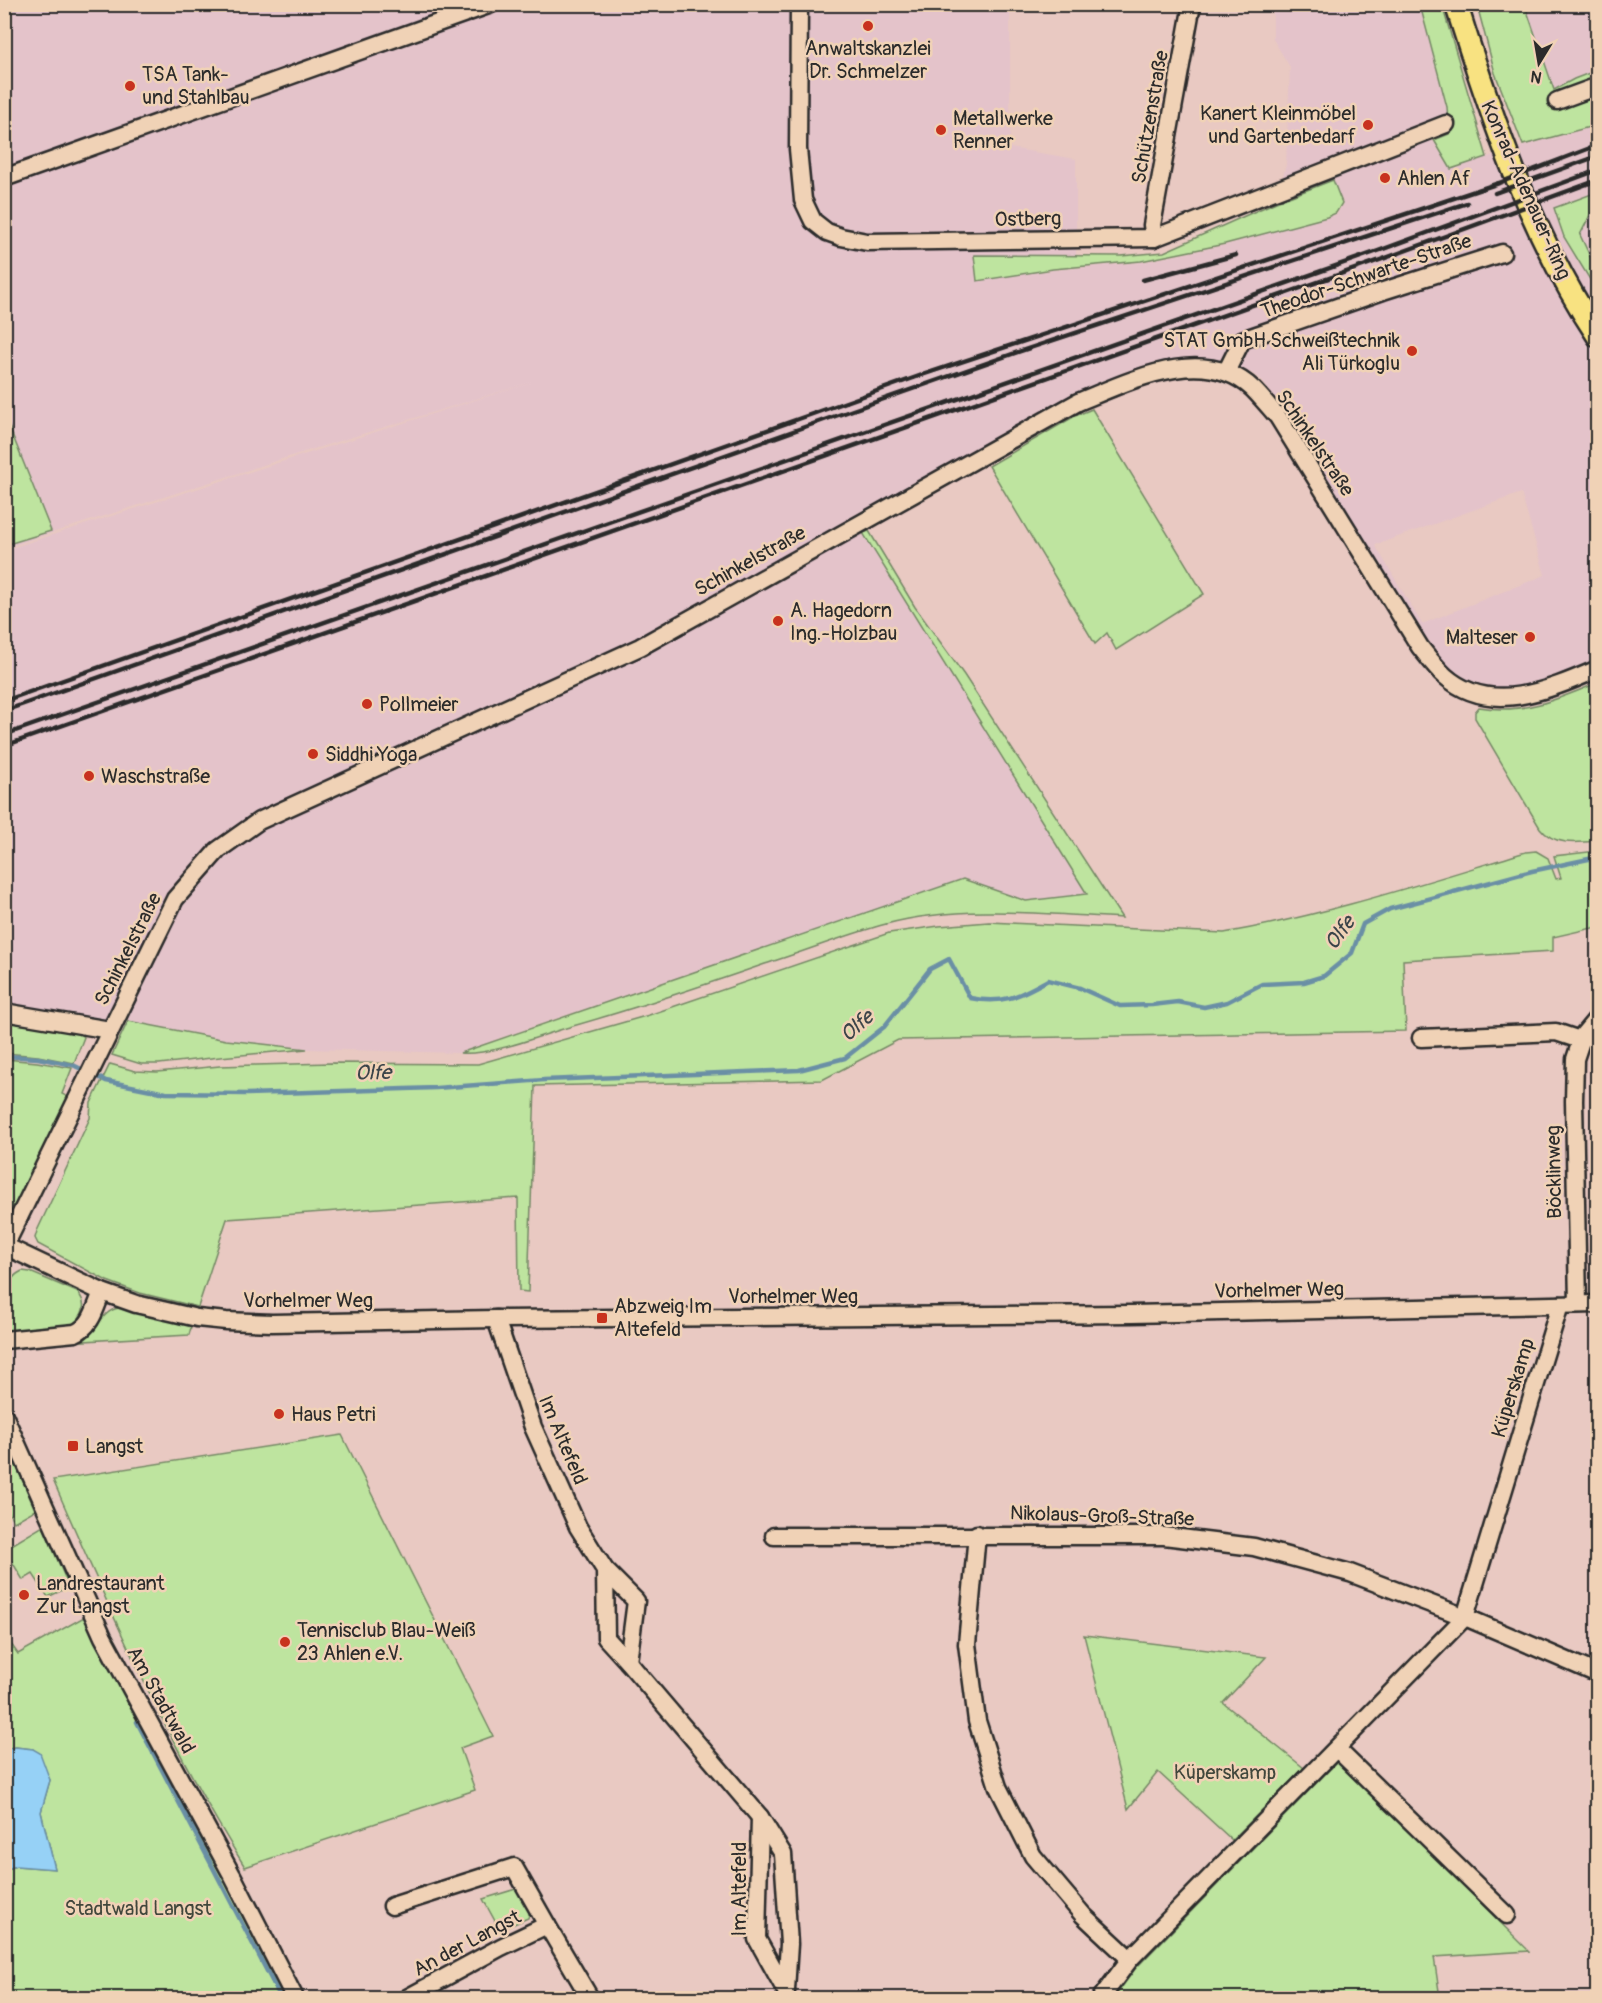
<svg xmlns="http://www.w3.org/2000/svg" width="1602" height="2003" viewBox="0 0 1602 2003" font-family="Pangolin,sans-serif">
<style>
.built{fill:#e4c3ca;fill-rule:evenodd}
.green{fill:#bee49f;stroke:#748865;stroke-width:1.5}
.water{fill:#96d1f6;stroke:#6b8fa5;stroke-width:1.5}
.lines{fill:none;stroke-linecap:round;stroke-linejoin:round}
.stream{stroke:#6b8fa5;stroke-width:4.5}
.minor-casing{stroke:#2b2b2b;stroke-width:21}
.major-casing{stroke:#2b2b2b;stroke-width:26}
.minor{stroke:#f0d2b6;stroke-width:16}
.major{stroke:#f8e281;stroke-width:21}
.rail{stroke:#2b2b2b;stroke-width:4.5}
.poi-dot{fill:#c8321e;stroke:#f0d2b6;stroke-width:2}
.labels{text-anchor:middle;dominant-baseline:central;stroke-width:5;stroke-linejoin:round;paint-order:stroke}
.poi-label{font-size:20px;fill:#2b2b2b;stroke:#f0d2b6;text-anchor:start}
.street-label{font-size:20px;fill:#2b2b2b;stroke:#f0d2b6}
.park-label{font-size:20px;fill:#41473c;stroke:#f0d2b6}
.water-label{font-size:21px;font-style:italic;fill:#3b4449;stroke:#f0d2b6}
</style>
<rect width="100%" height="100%" fill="#e9c9c2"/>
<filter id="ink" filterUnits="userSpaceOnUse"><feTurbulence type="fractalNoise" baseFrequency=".0167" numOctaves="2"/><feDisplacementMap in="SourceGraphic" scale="12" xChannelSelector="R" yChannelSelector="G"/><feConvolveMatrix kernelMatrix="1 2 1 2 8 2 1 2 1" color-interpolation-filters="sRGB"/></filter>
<g filter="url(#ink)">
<g class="built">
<path d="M 5,5 L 1010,5 L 1010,148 L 1076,159 L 1076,255 L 974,255 L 977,281 L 1053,270 L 1142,262 L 1225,245 L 1337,214 L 1343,203 L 1333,180 L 1276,202 L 1286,165 L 1290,67 L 1273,39 L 1273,5 L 1420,5 L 1447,107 L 1448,134 L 1433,140 L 1451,169 L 1515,148 L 1597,126 L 1597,658 L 1547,680 L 1511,688 L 1493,688 L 1472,683 L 1450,668 L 1427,639 L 1286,413 L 1260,378 L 1231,362 L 1196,357 L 1163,361 L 1132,370 L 1074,394 L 853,516 L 1087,894 L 1026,901 L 963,879 L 500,1038 L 460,1053 L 307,1049 L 226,1040 L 128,1021 L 121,1037 L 5,1022 L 5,550 L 532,382 L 304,452 L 5,548 ZM 1521,493 L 1545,575 L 1422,624 L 1375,545 Z"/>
<polygon points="1476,5 1597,5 1597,124 1523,145 1494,72"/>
</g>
<g class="green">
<polygon points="1420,5 1442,5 1487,157 1451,169 1434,140 1449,134 1447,107"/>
<polygon points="1477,5 1525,5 1554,90 1574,79 1597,70 1597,125 1523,145 1495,73"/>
<polygon points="1333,180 1342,203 1336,213 1327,217 1225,244 1141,261 1053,269 977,281 974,255 1121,256 1164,252 1276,202"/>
<polygon points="1597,192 1597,207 1593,209 1580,235 1597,271 1597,291 1564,237 1554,208"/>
<polygon points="1092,409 1204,594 1116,650 1107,633 1095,644 989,466 1075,416"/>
<polygon points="4,414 51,531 5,545 4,545"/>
<path d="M 869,531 L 915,607 L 964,675 L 1122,918 C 1045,914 962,904 886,924 C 845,935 806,951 765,964 C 699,987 633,1009 566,1028 C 536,1037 490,1056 460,1053 L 963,879 L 1026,901 L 1087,894 L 863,533 Z"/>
<path d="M 1597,683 L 1597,841 C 1576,843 1554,846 1540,828 L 1475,718 L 1475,712 L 1479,707 C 1522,715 1559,699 1597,683 Z"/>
<path d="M 1536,851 L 1548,858 L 1556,879 L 1561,878 L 1554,856 L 1597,851 L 1597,927 L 1553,937 L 1553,951 L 1403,960 L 1406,1031 L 898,1040 L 822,1080 L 535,1086 L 528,1292 L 519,1291 L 518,1198 L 227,1219 L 198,1307 L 140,1293 L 107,1281 L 38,1244 L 35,1238 L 37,1231 L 90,1118 L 91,1103 L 110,1064 L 135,1071 L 157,1072 L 220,1066 L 331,1063 L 478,1064 L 649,1015 L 889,933 L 939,926 L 989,922 L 1224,933 C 1327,915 1426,882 1526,852 Z"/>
<polygon points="128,1021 226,1040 307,1049 220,1057 159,1064 141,1064 112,1055"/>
<polygon points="4,1022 81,1033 84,1037 74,1063 38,1056 5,1053"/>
<polygon points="5,1059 37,1062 72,1068 62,1094 68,1097 5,1231"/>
<path d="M 22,1271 L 30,1272 L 77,1292 C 88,1303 84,1316 72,1324 L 5,1331 C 4,1310 0,1281 22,1271 Z"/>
<path d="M 119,1308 L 192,1324 L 189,1335 L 83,1341 C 96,1332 102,1310 119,1308 Z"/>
<path d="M 342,1435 L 493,1736 L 460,1748 L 475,1790 L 245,1867 C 168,1745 111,1612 53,1480 Z"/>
<polygon points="5,1439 35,1510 14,1522 5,1506"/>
<polygon points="43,1526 69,1587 48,1597 33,1574 23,1580 5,1550 5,1549"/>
<polygon points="84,1617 226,1879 286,1998 5,1998 5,1870 16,1866 55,1869 41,1812 50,1780 33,1749 15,1747 5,1749 4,1700 6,1699 4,1634 18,1654"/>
<polygon points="1084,1635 1266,1657 1223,1703 1304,1768 1232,1840 1158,1772 1128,1809"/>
<polygon points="1338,1761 1529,1951 1434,1957 1440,1998 1114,1998 1135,1969"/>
<polygon points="516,1889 530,1911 528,1918 500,1930 483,1899"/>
</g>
<polygon class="water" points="15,1747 33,1749 40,1753 50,1780 41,1812 55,1869 16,1866 5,1870 5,1749"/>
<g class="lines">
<g class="stream">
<path d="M 4,1056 L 38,1058 L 73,1065 L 106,1081 L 166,1093 L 247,1094 L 436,1088 L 544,1080 L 799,1070 L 845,1058 L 884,1027 L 930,969 L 949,959 L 970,998 C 1004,1005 1019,996 1048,980 L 1080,988 L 1120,1006 L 1152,1005 L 1178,1002 L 1204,1007 L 1227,1002 L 1262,984 L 1304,982 L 1324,976 L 1352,953 L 1363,924 L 1390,909 L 1532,871 L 1598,857"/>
<polyline points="137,1722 281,1998"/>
</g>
<g class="minor-casing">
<g id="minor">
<polyline points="799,4 798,149 803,200 813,221 827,232 841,237 867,242 1154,238 1446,124"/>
<polyline points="1557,101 1598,86"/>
<polyline points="4,178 491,4"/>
<polyline points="1154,238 1152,225 1192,4"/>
<polyline points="1226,372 1242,340 1383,291 1502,253"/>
<polyline points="4,1012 110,1030"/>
<polyline points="1421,1038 1556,1032 1580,1040"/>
<polyline points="5,1246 102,1292 136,1304 197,1318 226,1321 272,1323 496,1319 1132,1314 1598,1304"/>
<path d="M 4,1248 L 175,899 L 218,850 L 259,821 L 640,647 L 1078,402 C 1130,381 1204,343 1253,389 C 1262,398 1270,408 1278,417 L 1420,647 C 1428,657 1436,668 1445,676 C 1490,716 1549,690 1598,669"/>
<polyline points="1578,1304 1574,1101 1575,1059 1583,1035 1598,1017"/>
<polyline points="496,1319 533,1427 578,1527 605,1570 636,1601 628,1662"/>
<path d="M 4,1340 L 75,1333 C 92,1326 95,1308 102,1292"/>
<polyline points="4,1415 103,1637 232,1875 295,1998"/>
<polyline points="977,1534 967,1644 977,1721 998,1787 1033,1856 1083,1915 1130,1959"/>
<polyline points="774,1536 1164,1536 1254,1547 1350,1573 1465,1617 1598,1674"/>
<polyline points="605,1570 606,1638 628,1662 760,1817 783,1854 789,1944 786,1990"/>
<polyline points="1337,1749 1507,1915"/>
<polyline points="760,1817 757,1939 786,1991"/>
<polyline points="392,1906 514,1867 547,1925 501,1947 407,1998"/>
<polyline points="547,1925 590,1998"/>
<polyline points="1101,1998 1130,1959 1465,1617 1560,1305"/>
</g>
</g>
<g class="major-casing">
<path id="major" d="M 1456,4 C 1492,119 1531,235 1598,336"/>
</g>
<use href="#minor" class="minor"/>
<use href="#major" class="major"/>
<g class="rail">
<polyline points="1495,193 1598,156"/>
<polyline points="1143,280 1236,255"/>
<polyline points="4,701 922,375 1499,183 1598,145"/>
<polyline points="4,711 827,419 1018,352 1467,203"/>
<polyline points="4,735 1378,251 1598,170"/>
<polyline points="4,746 1380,260 1598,180"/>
</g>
</g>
</g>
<g class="poi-dot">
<circle cx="868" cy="26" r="6"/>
<circle cx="130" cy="86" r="6"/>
<circle cx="1368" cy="125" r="6"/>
<circle cx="941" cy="130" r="6"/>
<circle cx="1385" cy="178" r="6"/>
<circle cx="1412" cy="351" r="6"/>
<circle cx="778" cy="621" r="6"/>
<circle cx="1530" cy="637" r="6"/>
<circle cx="367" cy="704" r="6"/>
<circle cx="313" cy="754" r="6"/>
<circle cx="89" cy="776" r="6"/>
<rect x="596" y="1312" width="12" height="12" rx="3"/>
<circle cx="279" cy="1414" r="6"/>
<rect x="67" y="1440" width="12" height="12" rx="3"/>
<circle cx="24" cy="1595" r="6"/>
<circle cx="285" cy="1642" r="6"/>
</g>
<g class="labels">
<g class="poi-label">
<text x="868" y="48" text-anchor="middle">Anwaltskanzlei<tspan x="868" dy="23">Dr. Schmelzer</tspan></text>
<text x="142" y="74">TSA Tank-<tspan x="142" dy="23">und Stahlbau</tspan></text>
<text x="1356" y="113" text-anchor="end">Kanert Kleinmöbel<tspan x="1356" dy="23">und Gartenbedarf</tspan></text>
<text x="953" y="118">Metallwerke<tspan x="953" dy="23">Renner</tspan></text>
<text x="1397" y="178">Ahlen Af</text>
<text x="1400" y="340" text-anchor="end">STAT GmbH Schweißtechnik<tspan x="1400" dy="23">Ali Türkoglu</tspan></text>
<text x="790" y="610">A. Hagedorn<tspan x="790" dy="23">Ing.-Holzbau</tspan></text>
<text x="1518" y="637" text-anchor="end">Malteser</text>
<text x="379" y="704">Pollmeier</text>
<text x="325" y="754">Siddhi Yoga</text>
<text x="101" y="776">Waschstraße</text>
<text x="614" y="1306">Abzweig Im<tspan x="614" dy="23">Altefeld</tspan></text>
<text x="291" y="1414">Haus Petri</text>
<text x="85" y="1446">Langst</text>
<text x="36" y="1583">Landrestaurant<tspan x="36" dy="23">Zur Langst</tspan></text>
<text x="297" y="1630">Tennisclub Blau-Weiß<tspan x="297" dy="23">23 Ahlen e.V.</tspan></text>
</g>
<g class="street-label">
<text transform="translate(1150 117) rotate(-80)">Schützenstraße</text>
<text transform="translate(1526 190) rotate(66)">Konrad-Adenauer-Ring</text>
<text transform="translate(1028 219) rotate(-1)">Ostberg</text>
<text transform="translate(1366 276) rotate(-19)">Theodor-Schwarte-Straße</text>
<text transform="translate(1315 443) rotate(56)">Schinkelstraße</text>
<text transform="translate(750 561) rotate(-29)">Schinkelstraße</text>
<text transform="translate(128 949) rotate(-63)">Schinkelstraße</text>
<text transform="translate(1554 1172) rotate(-91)">Böcklinweg</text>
<text transform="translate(1279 1290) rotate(-1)">Vorhelmer Weg</text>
<text x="793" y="1296">Vorhelmer Weg</text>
<text x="308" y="1300">Vorhelmer Weg</text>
<text transform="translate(1513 1388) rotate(-73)">Küperskamp</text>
<text transform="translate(563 1440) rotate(67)">Im Altefeld</text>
<text transform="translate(1102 1516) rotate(2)">Nikolaus-Groß-Straße</text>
<text transform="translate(161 1700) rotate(61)">Am Stadtwald</text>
<text transform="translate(739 1889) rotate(-90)">Im Altefeld</text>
<text transform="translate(467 1943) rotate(-28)">An der Langst</text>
</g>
<g class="park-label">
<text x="1225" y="1772">Küperskamp</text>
<text x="138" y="1908">Stadtwald Langst</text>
</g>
<g class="water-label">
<text transform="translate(1340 933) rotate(-54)">Olfe</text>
<text transform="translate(857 1026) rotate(-41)">Olfe</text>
<text transform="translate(373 1073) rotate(-1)">Olfe</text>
</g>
</g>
<rect width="1602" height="2003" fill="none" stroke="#f0d2b6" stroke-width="24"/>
<rect x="12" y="12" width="1578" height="1979" fill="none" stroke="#2b2b2b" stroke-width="2" filter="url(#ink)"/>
<g transform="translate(1539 63) rotate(191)" stroke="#f0d2b6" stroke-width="4.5" paint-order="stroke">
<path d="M0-4.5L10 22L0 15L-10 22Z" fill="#2b2b2b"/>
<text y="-9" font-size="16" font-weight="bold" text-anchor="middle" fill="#2b2b2b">N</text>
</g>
</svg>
